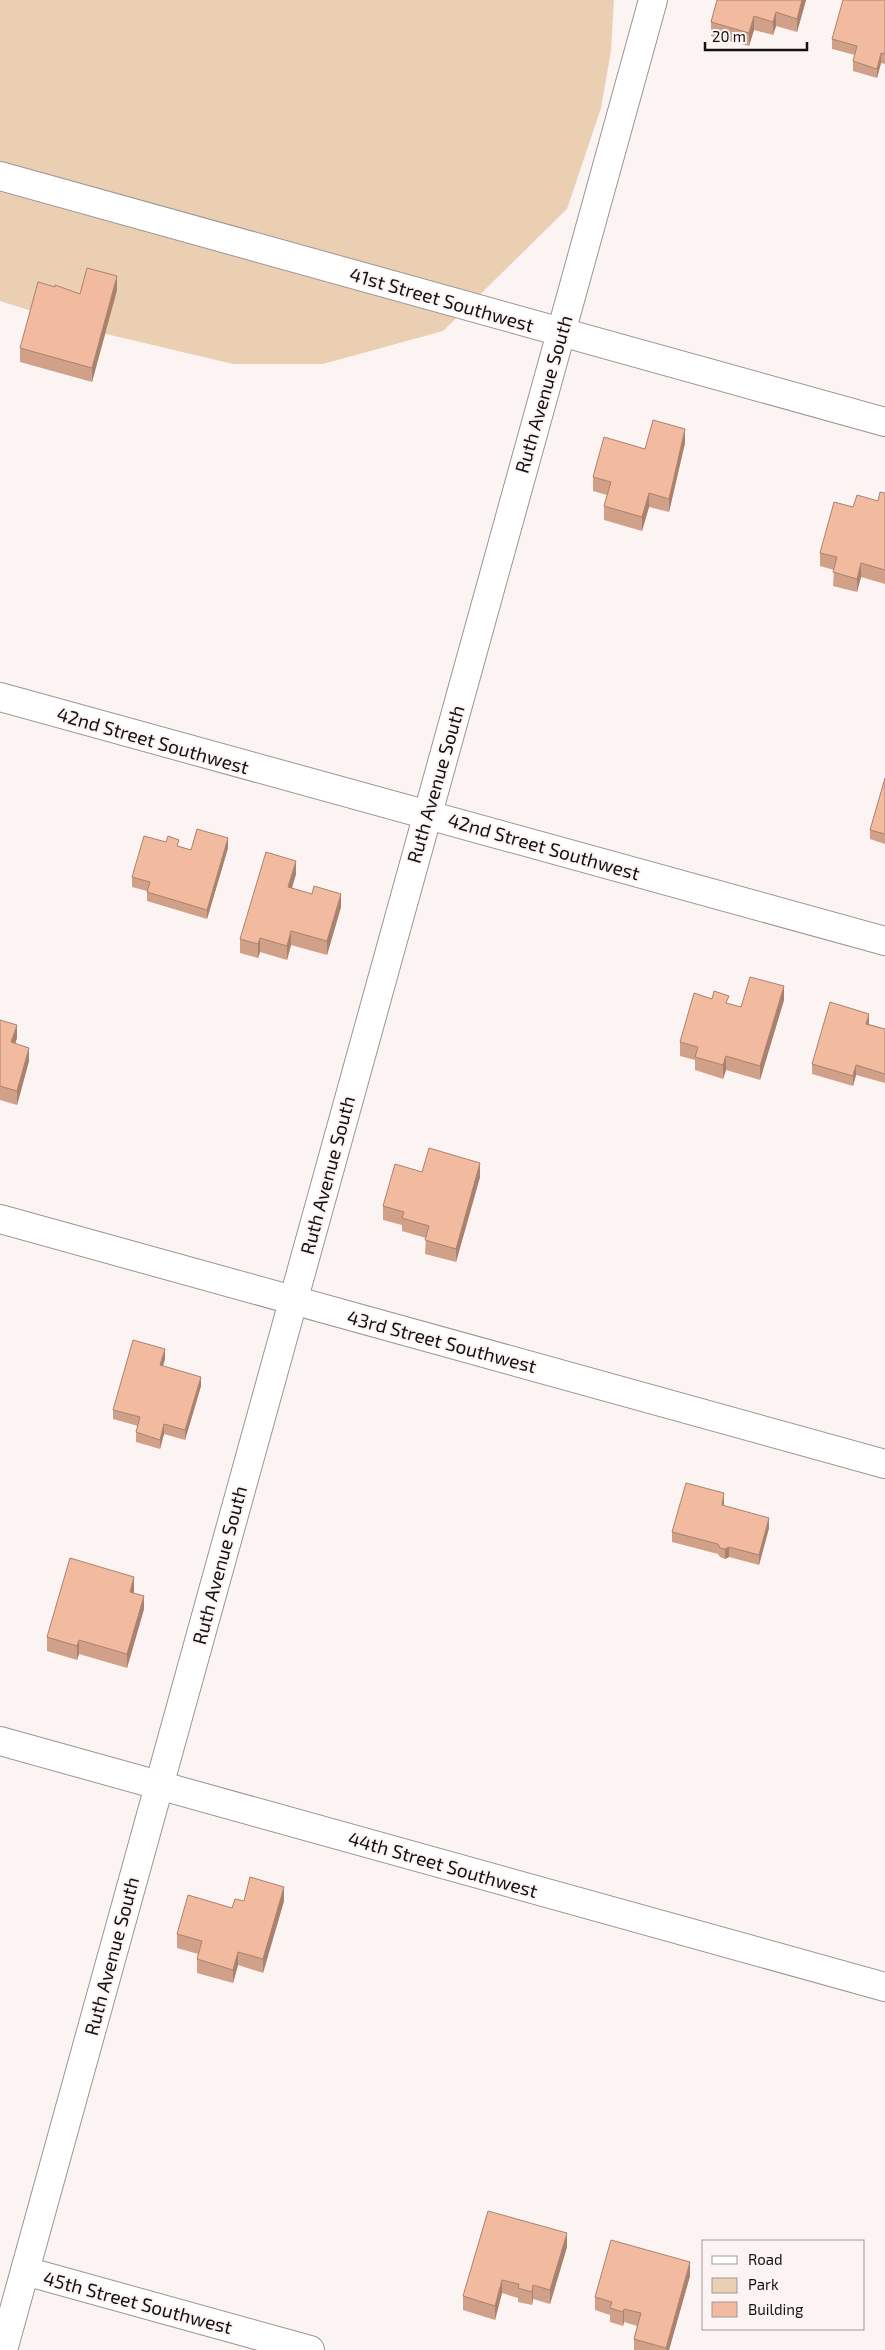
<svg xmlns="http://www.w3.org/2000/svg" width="885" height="2350" viewBox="0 0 885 2350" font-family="'Exo 2',sans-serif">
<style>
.green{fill:#ebcfb2}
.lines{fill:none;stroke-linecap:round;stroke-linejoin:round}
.minor-casing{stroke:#9c9594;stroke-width:30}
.minor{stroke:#fff;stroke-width:28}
.wall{fill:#d0a088}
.shaded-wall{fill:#a9826f}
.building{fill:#f2ba9e;stroke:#a9826f}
.labels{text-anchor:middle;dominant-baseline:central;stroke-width:4;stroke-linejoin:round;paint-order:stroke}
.street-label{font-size:19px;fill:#141111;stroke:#fcf4f3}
</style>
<rect width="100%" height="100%" fill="#fcf4f3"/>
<polygon class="green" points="0,0 614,0 611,51 601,108 567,209 443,331 323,364 233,364 102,333 0,301"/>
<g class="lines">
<g class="minor-casing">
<g id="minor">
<polyline points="0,176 885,422"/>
<polyline points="0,697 885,941"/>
<polyline points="0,1219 885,1464"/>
<polyline points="0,1741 885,1987"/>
<polyline points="25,2271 310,2350"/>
<polyline points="3,2350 653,0"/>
</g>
</g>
<use href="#minor" class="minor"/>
</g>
<g class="wall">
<polygon points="717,0 806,0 797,32 776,26 773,35 754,30 749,46 711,36 711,22"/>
<polygon points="885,0 885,64 881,63 877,78 853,71 853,61 855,55 832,49 832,39"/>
<polygon points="55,287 80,294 117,290 92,382 20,362 20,348"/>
<polygon points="685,443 669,512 649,507 642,531 604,520 604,506 607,495 593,491 593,477 645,449"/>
<polygon points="885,493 885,584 861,577 857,592 833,586 834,570 820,566 820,553 878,501"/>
<polygon points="885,778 885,844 870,839 870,830"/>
<polygon points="179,846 191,850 228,848 207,919 147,901 147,891 132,887 132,877"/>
<polygon points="296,874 292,888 341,907 327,955 291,945 287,960 260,952 258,958 240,953 240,939"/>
<polygon points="784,1000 760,1080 726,1070 723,1079 695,1070 695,1060 680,1056 680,1042 729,1004 741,1007"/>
<polygon points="0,1020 17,1038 15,1044 29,1061 17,1105 0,1100"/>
<polygon points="869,1024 885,1029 885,1083 856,1075 853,1086 812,1074 812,1064"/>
<polygon points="422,1172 480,1177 456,1262 425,1254 426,1238 402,1231 402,1225 383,1220 383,1206"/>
<polygon points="165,1359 163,1366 201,1386 185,1440 164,1434 160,1449 136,1442 136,1432 138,1426 113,1419 113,1410"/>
<polygon points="724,1503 724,1506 769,1528 759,1565 729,1557 725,1559 720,1557 718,1554 672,1542 672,1532"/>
<polygon points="134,1591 134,1593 144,1609 127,1668 79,1654 77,1660 47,1651 47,1637"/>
<polygon points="244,1901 284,1901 263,1973 238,1965 233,1983 197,1973 197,1959 198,1954 177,1948 177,1934 232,1908"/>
<polygon points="567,2247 550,2304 533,2299 532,2305 518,2302 518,2298 502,2293 495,2320 463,2310 463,2296"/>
<polygon points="690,2276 669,2350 634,2350 634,2339 637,2326 624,2322 623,2326 610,2322 610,2315 595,2310 595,2297"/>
</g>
<g class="shaded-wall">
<polygon points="802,0 806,0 797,32 797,19"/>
<polygon points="776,12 776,26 773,35 773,22"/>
<polygon points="754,16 754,30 749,46 749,33"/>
<polygon points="881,53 881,63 877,78 877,69"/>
<polygon points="117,276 117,290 92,382 92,368"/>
<polygon points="685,429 685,443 669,512 669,499"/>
<polygon points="649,493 649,507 642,531 642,517"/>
<polygon points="861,563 861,577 857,592 857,579"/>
<polygon points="228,838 228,848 207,919 207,910"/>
<polygon points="296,861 296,874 288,901 288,887"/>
<polygon points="341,894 341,907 327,955 327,941"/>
<polygon points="291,931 291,945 287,960 287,946"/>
<polygon points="260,938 260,952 258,958 258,944"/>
<polygon points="784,986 784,1000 760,1080 760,1066"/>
<polygon points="869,1014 869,1023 866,1033 866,1024"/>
<polygon points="17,1025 17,1038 11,1056 11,1042"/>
<polygon points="29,1048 29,1061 17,1105 17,1091"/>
<polygon points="726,1056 726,1070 723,1079 723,1065"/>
<polygon points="856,1065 856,1075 853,1086 853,1076"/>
<polygon points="480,1163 480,1177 456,1262 456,1249"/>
<polygon points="165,1349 165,1359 160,1375 160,1365"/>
<polygon points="201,1377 201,1386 185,1440 185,1430"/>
<polygon points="164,1424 164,1434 160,1449 160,1440"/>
<polygon points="724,1493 724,1503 722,1515 722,1505"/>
<polygon points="769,1518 769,1528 759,1565 759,1555"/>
<polygon points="729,1547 729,1557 725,1559 725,1549"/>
<polygon points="134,1577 134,1591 130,1605 130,1592"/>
<polygon points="144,1596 144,1609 127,1668 127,1654"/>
<polygon points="79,1640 79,1654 77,1660 77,1646"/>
<polygon points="284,1887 284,1901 263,1973 263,1959"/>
<polygon points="238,1952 238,1965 233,1983 233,1970"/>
<polygon points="567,2233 567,2247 550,2304 550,2290"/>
<polygon points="690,2262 690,2276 669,2350 666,2350"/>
<polygon points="502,2280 502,2293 495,2320 495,2306"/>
<polygon points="533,2285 533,2299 532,2305 532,2292"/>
<polygon points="624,2309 624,2322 623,2326 623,2312"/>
</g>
<g class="building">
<polygon points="717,0 802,0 797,19 776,12 773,22 754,16 749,33 711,22"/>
<polygon points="843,0 885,0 885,54 881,53 877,69 853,61 857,46 832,39"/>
<polygon points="87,268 117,276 92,368 20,348 38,282 55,287 55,285 80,294"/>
<polygon points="653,420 685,429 669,499 649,493 642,517 604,506 611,482 593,477 604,437 645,449"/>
<polygon points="880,492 885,493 885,570 861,563 857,579 833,572 837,557 820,553 834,502 853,507 857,495 878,501"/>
<polygon points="885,778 885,834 870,830"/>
<polygon points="197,829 228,838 207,910 147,892 150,882 132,877 144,836 166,842 168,836 179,840 177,846 191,850"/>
<polygon points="266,852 296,861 288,887 312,894 314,886 341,894 327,941 291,931 287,946 260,938 258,944 240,939"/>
<polygon points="750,977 784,986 760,1066 726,1056 723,1065 695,1057 698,1047 680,1042 694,993 712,999 714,991 729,996 726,1003 741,1007"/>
<polygon points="830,1002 869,1014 866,1024 885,1029 885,1074 856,1065 853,1076 812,1064"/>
<polygon points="0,1020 17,1025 11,1042 29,1048 17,1091 0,1086"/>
<polygon points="429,1148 480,1163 456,1249 425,1240 429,1226 402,1218 404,1212 383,1206 395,1164 422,1172"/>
<polygon points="133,1340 165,1349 160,1365 201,1377 185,1430 164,1424 160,1440 136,1432 140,1417 113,1410"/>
<polygon points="686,1483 724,1493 722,1505 769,1518 759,1555 729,1547 725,1549 720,1548 718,1544 672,1532"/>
<polygon points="70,1558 134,1577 130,1592 144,1596 127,1654 79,1640 77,1646 47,1637"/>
<polygon points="250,1877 284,1887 263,1959 238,1952 233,1970 197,1959 202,1941 177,1934 188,1895 232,1908 235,1899 244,1901"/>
<polygon points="488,2211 567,2233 550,2290 533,2285 532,2292 518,2288 519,2284 502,2280 495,2306 463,2296"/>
<polygon points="611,2240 690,2262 666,2348 634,2339 641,2313 624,2309 623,2312 610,2308 612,2302 595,2297"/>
</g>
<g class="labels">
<g class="street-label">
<text transform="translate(442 299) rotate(16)">41st Street Southwest</text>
<text transform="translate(543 394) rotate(-74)">Ruth Avenue South</text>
<text transform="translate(153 740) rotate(16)">42nd Street Southwest</text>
<text transform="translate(435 784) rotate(-74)">Ruth Avenue South</text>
<text transform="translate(544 846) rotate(16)">42nd Street Southwest</text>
<text transform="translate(327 1175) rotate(-75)">Ruth Avenue South</text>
<text transform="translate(442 1341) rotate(15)">43rd Street Southwest</text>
<text transform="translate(219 1565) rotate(-75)">Ruth Avenue South</text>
<text transform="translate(443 1864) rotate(16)">44th Street Southwest</text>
<text transform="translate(111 1956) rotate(-75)">Ruth Avenue South</text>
<text transform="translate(138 2302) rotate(15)">45th Street Southwest</text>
</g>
</g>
<rect x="702" y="2240" width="162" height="90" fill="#fcf4f3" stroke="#9f9999"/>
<rect x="712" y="2256" width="25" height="8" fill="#ffffff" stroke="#9f9999"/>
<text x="748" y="2265" font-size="15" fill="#141111">Road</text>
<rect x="712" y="2278" width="25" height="15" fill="#ebcfb2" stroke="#9f9999"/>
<text x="748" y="2290" font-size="15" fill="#141111">Park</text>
<rect x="712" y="2302" width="25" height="15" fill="#f2ba9e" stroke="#9f9999"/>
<text x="748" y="2315" font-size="15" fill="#141111">Building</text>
<path d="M705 42v8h102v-8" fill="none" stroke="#141111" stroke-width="2.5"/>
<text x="712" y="42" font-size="15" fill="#141111" stroke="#fcf4f3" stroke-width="4" paint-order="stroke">20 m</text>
</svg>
